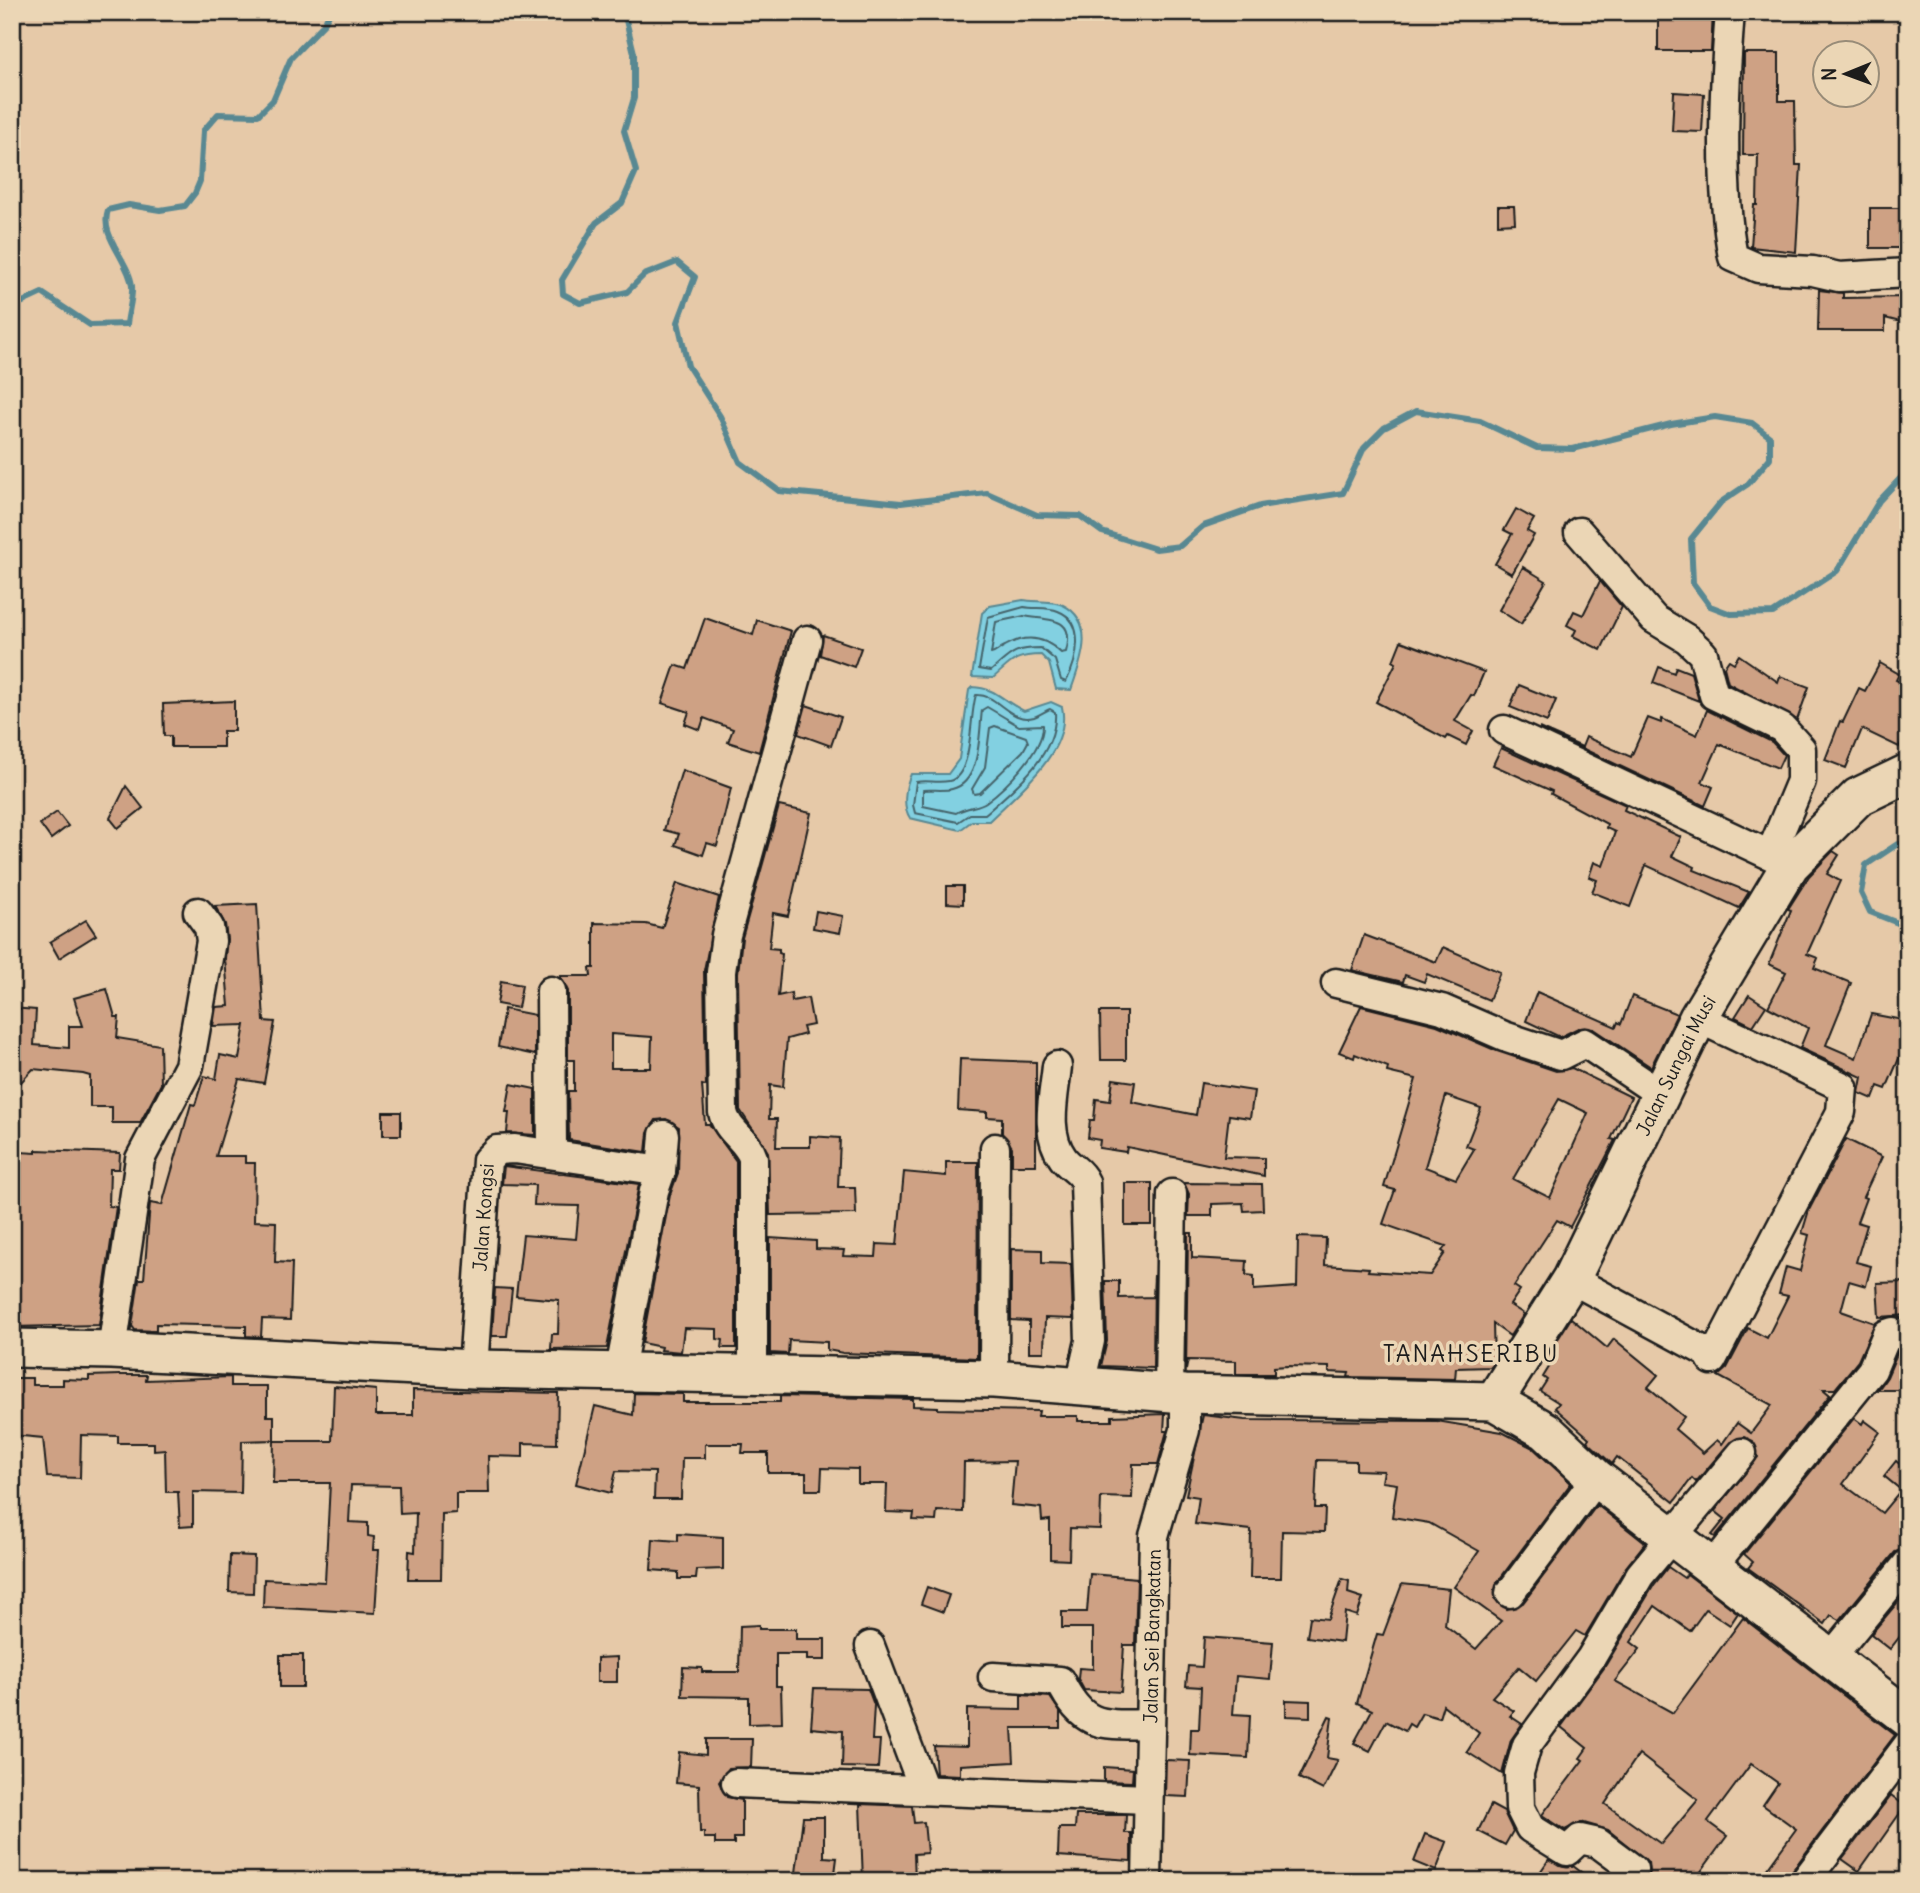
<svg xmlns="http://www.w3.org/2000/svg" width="1920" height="1893" viewBox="0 0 1920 1893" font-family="Delius,sans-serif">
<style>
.water{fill:#82d0e1;stroke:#598892;stroke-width:2}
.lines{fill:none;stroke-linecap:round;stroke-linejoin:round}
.shore{stroke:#45646b;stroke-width:2}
.stream{stroke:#598892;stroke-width:6}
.building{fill:#cea184;stroke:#1c1c1c;stroke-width:2;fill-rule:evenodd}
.minor-casing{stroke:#1c1c1c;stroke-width:33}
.major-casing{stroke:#1c1c1c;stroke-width:42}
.minor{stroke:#ebd6b5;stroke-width:28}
.major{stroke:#ebd6b5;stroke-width:37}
.labels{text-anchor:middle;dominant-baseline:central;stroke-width:7;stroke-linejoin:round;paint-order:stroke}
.street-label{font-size:19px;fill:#1c1c1c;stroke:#ebd6b5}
.quarter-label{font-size:23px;letter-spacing:2px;fill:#1c1c1c;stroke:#ebd6b5}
</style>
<rect width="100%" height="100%" fill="#e6c9a8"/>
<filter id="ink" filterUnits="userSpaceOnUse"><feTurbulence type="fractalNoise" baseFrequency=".0143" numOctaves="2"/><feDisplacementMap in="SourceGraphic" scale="14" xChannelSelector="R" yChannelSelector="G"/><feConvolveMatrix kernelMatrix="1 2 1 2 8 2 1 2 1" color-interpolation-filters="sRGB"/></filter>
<g filter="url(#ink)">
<g class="water">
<path d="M 1023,600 C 1035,602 1052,600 1063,605 C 1097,622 1081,662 1071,690 L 1056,689 L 1049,663 L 1041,655 C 1014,655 1012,662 993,678 L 972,677 L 982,613 L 990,606 Z"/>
<path d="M 972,687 C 997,688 1001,700 1024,711 L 1051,702 L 1062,707 C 1072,751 1016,794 989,821 L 972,821 L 960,830 L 910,818 C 902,806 905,787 911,774 L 948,774 L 959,759 L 969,690 Z"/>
</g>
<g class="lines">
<g class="shore">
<path d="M 1024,607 C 1034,609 1048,607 1058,611 C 1087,622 1077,661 1066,682 L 1061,680 L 1055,660 L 1041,648 C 1013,648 1011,654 991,671 L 979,669 L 988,617 Z"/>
<path d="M 1024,616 C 1050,621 1076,616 1066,652 L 1061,653 C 1045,637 1026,634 1005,646 C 998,649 997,653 991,654 L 996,622 Z"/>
<path d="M 976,695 C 997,693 1010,724 1034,717 C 1040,715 1045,711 1050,709 L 1055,712 C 1058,754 1014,789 985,814 L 970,814 L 958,822 L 915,813 L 913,805 L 916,782 C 926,780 938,783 949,781 C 974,776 969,715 976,695 Z"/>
<path d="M 987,707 L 1019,726 L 1043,725 C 1044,750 1005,788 986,802 C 979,807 966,807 956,813 L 923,806 L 923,790 C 932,789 943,791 952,789 C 981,783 979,733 982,710 Z"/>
<polygon points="995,726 1026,737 1028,742 1023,751 980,793 974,794 972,789 985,767 990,728"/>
</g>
<g class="stream">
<polyline points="624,12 634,53 634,98 624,131 636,171 622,203 596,223 562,280 563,294 580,303 627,292 644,275 677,262 695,277 678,322 688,366 720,416 740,462 779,491 901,503 987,493 1037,515 1080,516 1102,532 1156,549 1180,546 1203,526 1260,506 1343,493 1364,448 1384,428 1416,411 1480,421 1537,448 1573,449 1671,424 1715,417 1752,423 1770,437 1770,458 1748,484 1721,502 1691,539 1693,583 1710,606 1731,614 1773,613 1837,571 1879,501 1908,470"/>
<path d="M 12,307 L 42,293 L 90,325 L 127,324 C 128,313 133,298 132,286 C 129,260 99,236 108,210 L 129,205 L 160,210 L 185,206 L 195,193 L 200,181 L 203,131 L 218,114 L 258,115 L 273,100 L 291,58 L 323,25 L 330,12"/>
<polyline points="1908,842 1896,845 1866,865 1861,893 1870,912 1908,927"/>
</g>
</g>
<g class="building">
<polygon points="1658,12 1713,12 1711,51 1658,51"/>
<polygon points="1744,53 1779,53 1779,101 1795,101 1796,165 1801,165 1796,252 1751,247 1754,205 1757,205 1758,155 1743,155"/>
<polygon points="1674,92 1704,94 1702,132 1672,131"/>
<polygon points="1498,206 1514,206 1515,223 1498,224"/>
<polygon points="1870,208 1902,208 1902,213 1908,213 1908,248 1870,248"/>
<polygon points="1819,290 1843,293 1843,298 1908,297 1908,324 1885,318 1885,331 1818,331"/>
<polygon points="1516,509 1534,519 1527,531 1534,535 1512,574 1495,564 1512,534 1504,530"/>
<polygon points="1523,567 1546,581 1521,624 1499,610"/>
<polygon points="1600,581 1622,607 1601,650 1573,636 1576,630 1567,625 1574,611 1583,615"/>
<polygon points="705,618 753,635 757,620 791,631 759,752 728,742 733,729 704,718 700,730 685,724 689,712 662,703 675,665 687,669"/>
<polygon points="823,635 861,648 854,667 820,655"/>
<polygon points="1401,641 1484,672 1474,696 1471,695 1455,721 1473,731 1466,745 1448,736 1446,739 1376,702 1396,663 1393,661"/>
<polygon points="1739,655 1778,682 1780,676 1809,687 1797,720 1728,683 1724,667 1729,660 1734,663"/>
<polygon points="1880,663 1899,674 1896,680 1908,686 1908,728 1899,747 1862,729 1846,768 1825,760 1840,721 1843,722 1859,688 1865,691"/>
<polygon points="1659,667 1674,673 1676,667 1691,673 1699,701 1653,683"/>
<polygon points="1519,685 1556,700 1547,722 1510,707"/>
<polygon points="234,701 234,731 223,731 223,747 171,747 171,736 164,736 163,704"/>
<polygon points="806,705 841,717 831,746 798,734"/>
<polygon points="1707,710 1772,742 1784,755 1778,768 1719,744 1702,782 1713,787 1705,806 1539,728 1582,747 1586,737 1631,757 1648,718 1661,723 1662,719 1697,735"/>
<polygon points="1501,748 1626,805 1624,810 1681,837 1672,856 1695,867 1694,870 1749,892 1739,908 1646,865 1630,907 1592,892 1597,880 1589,877 1594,862 1603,866 1615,832 1606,828 1607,824 1551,794 1552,791 1493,765"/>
<polygon points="682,770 731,788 717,846 707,843 703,855 675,845 679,834 664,830"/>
<polygon points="126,786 143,808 118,828 110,818"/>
<polygon points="779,806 811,813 788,916 773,913 769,948 779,949 779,953 782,954 778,996 791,993 792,1001 808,998 813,1025 803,1027 805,1034 787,1039 783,1087 770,1085 769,1119 777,1119 776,1147 810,1147 810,1136 840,1138 838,1187 855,1187 856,1214 770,1215 768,1152 740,1110 738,973 742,938"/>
<polygon points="57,812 68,826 51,839 40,824"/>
<polygon points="1833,851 1839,855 1827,874 1840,881 1807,954 1818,958 1814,968 1851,983 1826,1045 1856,1058 1871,1014 1908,1021 1908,1048 1904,1047 1886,1089 1878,1086 1873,1099 1859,1093 1862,1077 1800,1048 1808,1028 1768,1007 1786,972 1769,964 1791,910 1788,909 1809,876"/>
<path d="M 677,883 L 719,897 L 704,970 L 706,1086 L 702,1085 L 705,1124 L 709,1124 L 736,1161 L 736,1348 L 722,1348 L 723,1340 L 717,1339 L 717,1329 L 684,1328 L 681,1352 L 660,1350 L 661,1347 L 642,1343 L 670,1195 L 678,1173 L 679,1127 L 666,1119 L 656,1120 L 648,1133 L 646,1152 L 569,1140 L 568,1091 L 574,1091 L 574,1060 L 568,1060 L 568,991 L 560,976 L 591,976 L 590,968 L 594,968 L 594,923 L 646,924 L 662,928 ZM 611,1034 L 652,1037 L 651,1068 L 611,1068 Z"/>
<polygon points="947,886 963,886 963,904 947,903"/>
<polygon points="257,904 264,1021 275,1022 264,1083 239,1079 216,1156 245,1156 245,1163 255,1163 254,1221 276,1222 275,1262 292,1263 290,1320 262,1319 261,1337 246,1336 246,1326 156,1324 156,1331 135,1330 132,1326 139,1279 144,1279 150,1203 162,1205 191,1104 195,1105 204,1076 216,1079 220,1055 239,1059 245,1025 213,1026 216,1007 229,1006 225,958 227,939 225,924 215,906"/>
<polygon points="816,911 843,916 840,933 813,928"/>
<polygon points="86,920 96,935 59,958 50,942"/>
<polygon points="1364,935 1436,962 1443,947 1500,972 1489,1000 1427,974 1424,982 1405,975 1403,982 1352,970"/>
<polygon points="501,981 522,985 518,1008 497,1004"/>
<polygon points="107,989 115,1017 119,1017 117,1038 160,1045 161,1084 140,1123 112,1123 112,1107 90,1107 90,1076 83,1074 33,1069 12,1092 12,1008 36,1010 34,1045 69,1048 69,1026 83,1026 74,998"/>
<polygon points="1537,992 1616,1027 1618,1022 1621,1024 1632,996 1677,1014 1651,1067 1594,1029 1578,1028 1560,1037 1526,1021"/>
<polygon points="1749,995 1766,1006 1753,1026 1735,1017"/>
<path d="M 1361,1006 L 1437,1025 L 1497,1051 L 1556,1071 L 1572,1068 L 1631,1097 L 1611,1139 L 1615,1140 L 1570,1227 L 1557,1220 L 1514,1286 L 1520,1290 L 1510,1305 L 1524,1314 L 1510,1336 L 1493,1324 L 1494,1362 L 1490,1367 L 1456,1368 L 1455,1379 L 1348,1377 L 1349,1373 L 1329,1372 L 1329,1367 L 1287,1366 L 1274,1367 L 1274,1374 L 1236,1374 L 1236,1361 L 1188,1360 L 1186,1370 L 1188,1233 L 1192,1233 L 1192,1258 L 1247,1261 L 1246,1275 L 1254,1276 L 1254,1290 L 1297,1287 L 1298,1237 L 1326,1238 L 1325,1265 L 1369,1268 L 1368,1271 L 1430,1275 L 1445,1253 L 1442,1251 L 1446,1246 L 1383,1224 L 1395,1190 L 1384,1187 L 1416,1079 L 1387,1072 L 1388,1067 L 1355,1054 L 1354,1058 L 1339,1052 ZM 1446,1096 L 1481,1108 L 1466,1146 L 1474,1149 L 1456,1179 L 1425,1167 ZM 1559,1099 L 1588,1113 L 1550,1198 L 1513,1179 Z"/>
<polygon points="504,1009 535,1015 535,1055 498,1047"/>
<polygon points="1100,1012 1126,1012 1126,1060 1101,1060"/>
<polygon points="960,1059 1036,1062 1036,1165 1012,1165 1012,1147 1002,1133 1002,1118 987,1117 987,1112 958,1110"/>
<polygon points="1113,1079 1135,1082 1132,1102 1196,1115 1201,1083 1254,1091 1250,1118 1229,1115 1224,1157 1264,1158 1264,1176 1127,1147 1126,1152 1099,1148 1100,1140 1088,1138 1090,1120 1094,1120 1096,1099 1110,1101"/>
<polygon points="511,1084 535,1089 535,1135 507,1133 509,1112 506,1112"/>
<rect x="383" y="1112" width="18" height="23"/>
<polygon points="1846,1139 1882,1157 1863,1197 1866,1198 1857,1222 1867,1225 1856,1262 1871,1266 1866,1286 1849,1281 1841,1311 1875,1323 1858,1361 1835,1389 1823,1389 1830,1395 1715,1537 1712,1535 1725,1519 1715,1511 1758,1457 1753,1441 1744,1437 1730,1442 1696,1482 1692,1478 1674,1502 1617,1457 1612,1464 1587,1441 1589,1438 1555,1408 1559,1403 1540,1391 1547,1380 1543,1377 1551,1364 1545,1360 1571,1318 1607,1348 1614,1339 1658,1375 1648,1387 1684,1417 1675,1429 1703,1453 1717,1440 1722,1444 1737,1423 1751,1433 1772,1405 1718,1376 1727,1368 1748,1328 1767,1338 1788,1296 1779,1294 1786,1267 1800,1271 1809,1235 1802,1233 1809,1210"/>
<polygon points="36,1150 120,1153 119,1169 110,1169 109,1206 116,1207 99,1325 12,1327 12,1210 15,1210 17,1164 20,1152 36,1153"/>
<polygon points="946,1162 978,1162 977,1358 843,1353 827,1350 827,1342 789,1340 788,1354 770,1353 770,1238 816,1241 816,1249 844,1250 843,1256 876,1257 877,1244 897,1245 904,1172 946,1176"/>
<polygon points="504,1166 639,1184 607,1348 551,1349 552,1334 558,1334 559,1300 516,1296 523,1235 576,1239 579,1206 534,1205 535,1185 502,1184"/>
<rect x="1125" y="1183" width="27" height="42"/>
<polygon points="1184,1183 1262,1184 1263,1210 1244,1211 1243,1203 1212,1204 1212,1216 1188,1216 1189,1194"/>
<polygon points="1011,1249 1042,1250 1042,1263 1071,1264 1073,1319 1045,1318 1044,1352 1029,1352 1029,1321 1011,1320"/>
<polygon points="1154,1275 1153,1368 1101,1366 1107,1341 1105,1281 1119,1281 1119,1298 1153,1297"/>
<polygon points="1908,1282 1908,1315 1879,1317 1877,1283"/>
<polygon points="495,1288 512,1289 507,1336 492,1336"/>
<polygon points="1898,1351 1908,1353 1908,1390 1878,1390 1887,1377"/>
<polygon points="119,1375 147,1375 146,1380 231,1377 231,1386 267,1386 267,1416 274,1416 274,1440 242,1441 241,1493 193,1492 193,1526 180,1527 178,1492 166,1492 165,1449 154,1450 154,1443 118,1443 118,1436 81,1435 80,1478 47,1477 43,1438 12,1435 12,1378 32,1378 32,1385 63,1385 63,1379 89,1380 89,1376"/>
<polygon points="334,1386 376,1390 376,1415 413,1415 413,1390 558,1393 557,1444 523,1443 523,1457 488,1456 489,1493 456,1493 456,1513 442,1514 441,1579 408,1579 409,1551 415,1552 416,1513 400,1514 399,1486 351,1485 349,1522 368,1523 368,1536 374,1537 373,1550 379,1550 375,1613 263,1607 264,1579 325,1582 330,1483 273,1483 274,1441 332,1441"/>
<polygon points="634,1393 683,1394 683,1402 780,1402 780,1396 913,1399 913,1406 938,1407 938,1409 1039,1411 1038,1416 1078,1416 1078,1421 1112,1421 1112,1416 1165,1414 1164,1431 1167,1431 1158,1464 1133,1464 1132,1498 1101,1497 1100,1529 1070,1528 1069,1560 1050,1559 1050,1520 1042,1521 1041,1508 1011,1505 1015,1461 964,1462 963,1512 937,1511 936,1521 913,1520 914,1513 886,1512 887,1484 858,1484 858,1469 822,1468 821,1490 806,1490 806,1473 768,1473 768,1453 742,1453 743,1444 705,1444 705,1458 682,1458 681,1499 654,1499 655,1472 616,1471 611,1493 576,1484 595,1406 633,1415"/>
<polygon points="1203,1415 1245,1420 1437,1421 1502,1432 1533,1448 1571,1483 1496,1584 1495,1599 1507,1609 1523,1603 1597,1505 1645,1543 1626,1567 1585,1636 1576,1631 1536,1681 1519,1667 1492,1697 1514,1711 1510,1716 1522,1724 1511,1740 1502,1774 1467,1752 1479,1733 1443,1705 1439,1718 1422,1713 1414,1727 1409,1724 1405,1731 1386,1721 1370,1751 1354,1743 1372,1710 1357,1703 1377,1634 1383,1635 1402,1584 1449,1589 1445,1625 1476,1649 1501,1621 1454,1587 1479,1551 1429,1523 1392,1517 1397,1484 1382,1482 1384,1471 1356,1470 1356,1461 1317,1460 1315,1508 1325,1508 1324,1532 1282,1531 1281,1578 1250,1578 1251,1530 1195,1524 1199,1497 1186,1495"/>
<polygon points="1854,1418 1862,1424 1864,1420 1880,1432 1843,1484 1882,1513 1901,1490 1884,1476 1896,1461 1908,1471 1908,1547 1895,1552 1840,1620 1831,1615 1825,1624 1748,1568 1753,1562 1744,1554"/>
<polygon points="678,1534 723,1537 723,1569 697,1570 696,1579 678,1579 678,1572 651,1570 653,1539 678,1541"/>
<polygon points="230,1555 254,1556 253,1593 229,1592"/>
<path d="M 1668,1567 L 1684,1578 L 1687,1574 L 1738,1613 L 1730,1625 L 1706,1609 L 1690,1631 L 1655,1606 L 1631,1642 L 1640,1649 L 1615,1681 L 1673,1713 L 1743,1618 L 1895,1735 L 1792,1871 L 1789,1881 L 1758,1881 L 1796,1829 L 1763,1805 L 1778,1783 L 1751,1764 L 1708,1822 L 1727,1836 L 1694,1881 L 1645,1881 L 1649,1872 L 1648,1862 L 1608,1830 L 1581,1822 L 1565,1830 L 1542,1815 L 1583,1760 L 1580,1758 L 1587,1748 L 1561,1727 L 1604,1668 L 1654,1585 ZM 1639,1754 L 1698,1800 L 1661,1844 L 1605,1804 Z"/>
<polygon points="1090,1574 1137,1578 1135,1645 1124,1645 1121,1692 1084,1690 1078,1679 1079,1668 1093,1669 1093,1628 1062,1628 1062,1612 1087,1612"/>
<polygon points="1342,1579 1349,1581 1348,1593 1363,1598 1357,1616 1345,1612 1342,1642 1307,1637 1310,1617 1328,1619"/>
<polygon points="927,1587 949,1595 943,1612 921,1604"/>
<polygon points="1908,1590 1908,1626 1890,1649 1871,1634"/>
<polygon points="759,1625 759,1629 796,1629 796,1639 825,1639 825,1660 807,1660 807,1654 776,1654 776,1686 781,1686 782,1723 749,1724 749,1697 682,1696 683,1667 702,1668 702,1672 739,1672 740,1626"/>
<polygon points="1204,1637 1273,1642 1270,1679 1236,1676 1233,1714 1250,1715 1248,1758 1190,1755 1191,1729 1199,1729 1201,1687 1186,1686 1188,1666 1202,1667"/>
<rect x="280" y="1655" width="23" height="32"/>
<polygon points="617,1657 617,1682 597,1682 597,1658"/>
<polygon points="814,1688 868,1689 874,1705 872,1740 880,1740 878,1768 842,1767 843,1731 811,1728"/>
<polygon points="1021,1695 1050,1697 1060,1712 1060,1728 1012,1728 1014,1762 960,1765 960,1775 936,1774 934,1746 967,1747 967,1709 1021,1710"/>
<polygon points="1286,1700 1310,1701 1310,1717 1286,1716"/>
<polygon points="1329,1716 1332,1717 1327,1758 1338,1760 1323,1790 1299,1778"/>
<polygon points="706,1739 752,1739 751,1767 729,1768 719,1782 727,1797 742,1800 742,1838 734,1838 734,1844 715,1844 715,1838 704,1838 704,1832 700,1832 699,1785 676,1783 679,1752 706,1755"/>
<polygon points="1166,1760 1190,1761 1188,1797 1165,1796"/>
<polygon points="1104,1767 1133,1769 1132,1782 1104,1781"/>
<polygon points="1891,1795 1905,1806 1859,1871 1842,1859"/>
<polygon points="860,1804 912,1806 914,1823 924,1822 927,1853 914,1854 915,1881 863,1881"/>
<polygon points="1491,1805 1504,1812 1513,1831 1505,1845 1478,1831"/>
<polygon points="1076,1815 1126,1815 1125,1833 1131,1833 1131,1861 1058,1856 1059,1828 1075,1828"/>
<polygon points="803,1817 824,1817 824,1857 837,1858 834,1881 795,1881"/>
<polygon points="1425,1834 1447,1842 1436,1871 1414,1862"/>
<polygon points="1549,1859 1559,1865 1573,1866 1593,1881 1534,1881"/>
</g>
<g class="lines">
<g class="minor-casing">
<g id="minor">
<path d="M 1730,12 C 1724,87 1719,184 1733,257 L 1758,268 L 1813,271 L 1839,277 L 1908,273"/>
<polyline points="1579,532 1654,619 1687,639 1703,654 1714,695 1782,728 1801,749 1801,781 1771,853"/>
<polyline points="1504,730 1785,862"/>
<polyline points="1336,983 1442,1009 1504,1036 1561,1055 1585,1043 1662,1095"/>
<polyline points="551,991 552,1152"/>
<path d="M 1057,1066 C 1054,1097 1044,1132 1063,1158 C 1070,1168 1080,1170 1085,1182 L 1090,1341 L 1080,1385"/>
<polyline points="1571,1279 1708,1353 1712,1360 1841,1112 1843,1087 1698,1018"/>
<polyline points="112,1350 140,1159 189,1066 211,941 209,927 198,912"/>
<path id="s1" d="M 473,1369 L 487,1160 L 497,1150 L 515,1149 L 661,1171"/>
<polyline points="620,1370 654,1191 661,1171 664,1135"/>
<path d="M 753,1375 L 753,1158 C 747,1139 727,1132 723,1112 L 721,972 L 726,935 L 807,640"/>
<polyline points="994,1379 995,1148"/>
<polyline points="1169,1391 1172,1194"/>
<polyline points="1713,1566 1872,1370 1887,1334 1893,1332 1908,1337"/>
<polyline points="1510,1593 1596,1478"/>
<polyline points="870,1646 924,1790"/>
<polyline points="1831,1657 1908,1563"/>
<path d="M 993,1677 L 1060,1681 C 1083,1728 1101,1725 1149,1724"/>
<polyline points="736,1783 1148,1799"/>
<path id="s2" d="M 1147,1881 L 1154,1536 L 1185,1430 L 1185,1394"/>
<polyline points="1623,1881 1633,1869 1598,1843 1580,1839 1567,1851 1530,1828 1520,1808 1519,1773 1527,1745 1591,1658 1640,1575 1742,1453"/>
<polyline points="1805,1881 1908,1745"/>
</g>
</g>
<g class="major-casing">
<g id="major">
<polyline points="12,1348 112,1350 473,1369 994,1379 1185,1394 1494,1401 1546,1431 1596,1478 1908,1718"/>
<path id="s3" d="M 1494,1401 L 1571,1279 L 1698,1018 L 1790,865 L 1858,797 L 1908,773"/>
</g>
</g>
<use href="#minor" class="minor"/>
<use href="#major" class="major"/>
</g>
</g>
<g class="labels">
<g class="street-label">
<text stroke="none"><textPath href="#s3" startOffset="382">Jalan Sungai Musi</textPath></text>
<text stroke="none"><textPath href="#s1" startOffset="152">Jalan Kongsi</textPath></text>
<text stroke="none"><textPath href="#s2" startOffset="245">Jalan Sei Bangkatan</textPath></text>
</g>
<g class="quarter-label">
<text x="1471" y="1353">TANAHSERIBU</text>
</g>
</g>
<rect width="1920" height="1893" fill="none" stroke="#ebd6b5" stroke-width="42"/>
<rect x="21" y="21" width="1878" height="1851" fill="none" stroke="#1c1c1c" stroke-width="2.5" filter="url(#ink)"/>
<g transform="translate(1846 74) rotate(269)"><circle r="33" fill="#ebd6b5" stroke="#988c78" stroke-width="2"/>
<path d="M0-5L12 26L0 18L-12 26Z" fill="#1c1c1c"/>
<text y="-10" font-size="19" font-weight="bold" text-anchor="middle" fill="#1c1c1c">N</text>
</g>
</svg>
